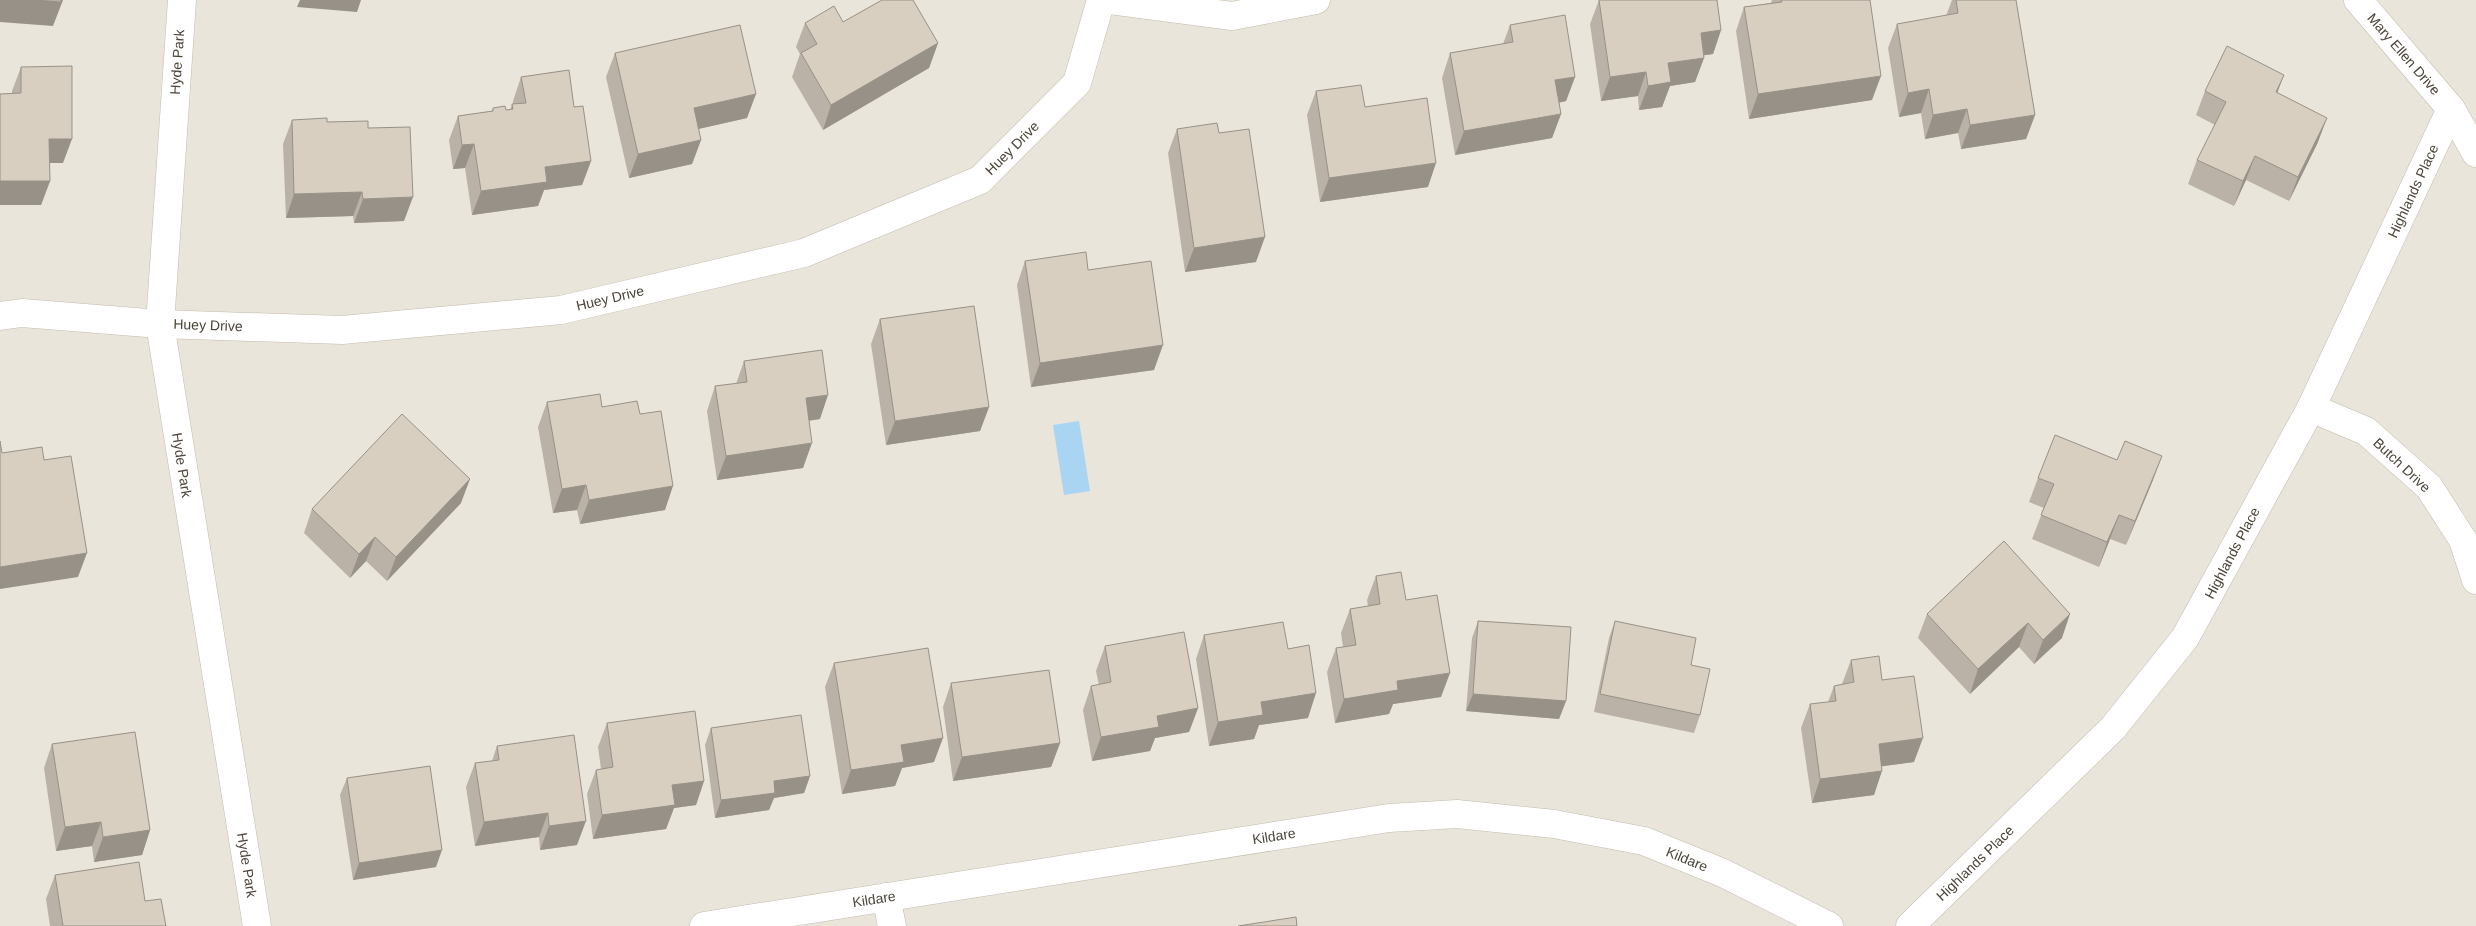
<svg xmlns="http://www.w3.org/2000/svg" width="2476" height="926" viewBox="0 0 2476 926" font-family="Helvetica,sans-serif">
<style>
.residential{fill:#eae5da}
.water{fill:#a9d4f2}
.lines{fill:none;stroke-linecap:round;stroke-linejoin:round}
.minor-casing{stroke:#c2bbae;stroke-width:29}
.minor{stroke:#fff;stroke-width:28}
.wall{fill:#bab2a6}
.shaded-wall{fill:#979187}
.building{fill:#d8cfc1;stroke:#979187}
.labels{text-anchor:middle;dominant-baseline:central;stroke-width:4;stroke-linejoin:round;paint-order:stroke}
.street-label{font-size:14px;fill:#4b4439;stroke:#fff}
</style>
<rect width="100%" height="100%" fill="#f6f3ec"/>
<rect class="residential" x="0" y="0" width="2476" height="926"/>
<polygon class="water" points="1079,421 1090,491 1064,495 1053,425"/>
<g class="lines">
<g class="minor-casing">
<g id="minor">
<polyline points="182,0 160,324 257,926"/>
<polyline points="1110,0 1232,16 1316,0"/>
<polyline points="2358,0 2451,109 2476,153"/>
<polyline points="0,316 22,313 160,324 342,330 561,310 804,253 980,180 1077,83 1101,0"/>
<polyline points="2311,408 2366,431 2429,487 2463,540 2476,580"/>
<polyline points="886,897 892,926"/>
<polyline points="704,926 1389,818 1457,814 1554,824 1644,841 1723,873 1829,926"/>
<polyline points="1910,926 2113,728 2185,638 2311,408 2451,109"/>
</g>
</g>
<use href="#minor" class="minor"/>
</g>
<g class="wall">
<polygon points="1599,0 1721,30 1713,54 1704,55 1704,58 1695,82 1670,86 1662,107 1639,110 1638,96 1601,101 1590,24"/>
<polygon points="1772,0 1870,0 1872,100 1749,119 1736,31 1744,7 1771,3"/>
<polygon points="1952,0 2016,0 2035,115 2026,139 1961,149 1958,133 1925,139 1921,113 1899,117 1888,48 1897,24 1946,16"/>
<polygon points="843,22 938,43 929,68 823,130 792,77 800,54 796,47 805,23"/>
<polygon points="1510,25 1575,77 1566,101 1559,103 1561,114 1552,138 1455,155 1442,78 1450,53 1503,44"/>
<polygon points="615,53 747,118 698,129 701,140 692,164 629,178 606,77"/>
<polygon points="21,67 63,163 49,163 50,181 41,205 12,94 12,91"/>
<polygon points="521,77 574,107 591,161 582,185 544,190 538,206 472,215 465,168 453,169 449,140 458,116 492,111 493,108 506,110 510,110 512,104 513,104 513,101"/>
<polygon points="1316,91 1365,107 1428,187 1320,202 1307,115"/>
<polygon points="2205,91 2277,93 2318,142 2289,201 2246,180 2234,206 2188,184 2197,160 2215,125 2196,115"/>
<polygon points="292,120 327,122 368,128 404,221 354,223 353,216 286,218 283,144"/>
<polygon points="1177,129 1219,133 1256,262 1185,272 1168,153"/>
<polygon points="1025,261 1088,270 1154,370 1031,387 1017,285"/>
<polygon points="880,319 989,407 980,431 886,445 871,344"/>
<polygon points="744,361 820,419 809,421 803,468 717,480 707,411 715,386 736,384"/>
<polygon points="547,402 602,407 640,414 665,510 580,524 577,510 553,513 538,427"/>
<polygon points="2038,478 2153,480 2126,545 2110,539 2099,567 2032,539 2044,508 2029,502"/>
<polygon points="461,503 387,581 366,561 350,578 304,533 312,509"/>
<polygon points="2004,541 2062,638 2034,664 2019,647 1970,694 1918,638 1927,614"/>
<polygon points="1376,576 1406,600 1441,697 1393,704 1389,714 1335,723 1327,672 1336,648 1343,647 1341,633 1350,609 1368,606 1367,600"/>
<polygon points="1478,621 1566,701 1559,719 1466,711 1472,638"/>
<polygon points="1615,621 1691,665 1700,715 1694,733 1594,712 1609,638"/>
<polygon points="1204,635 1288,649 1308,718 1259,725 1254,739 1209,746 1196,659"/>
<polygon points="1105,646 1198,708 1189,732 1155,738 1150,751 1092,761 1083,710 1091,686 1099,685 1096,671"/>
<polygon points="1851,660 1882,680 1914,762 1882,766 1874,795 1812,803 1801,728 1810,704 1828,702 1834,686 1842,684"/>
<polygon points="834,663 934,762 902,768 895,786 842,794 825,687"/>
<polygon points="951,683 1060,743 1051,767 953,781 943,707"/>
<polygon points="607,723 704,781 696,805 674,808 666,829 593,839 587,794 596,770 601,769 598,747"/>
<polygon points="711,728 810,776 804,793 774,798 769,810 715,818 705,745"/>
<polygon points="52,744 150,830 142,855 94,862 92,846 56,851 44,768"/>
<polygon points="497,746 577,845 540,850 539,837 475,846 466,787 475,763 492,761"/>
<polygon points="347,778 436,867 353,880 340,795"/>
<polygon points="55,875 145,901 166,926 50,926 46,899"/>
</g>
<g class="shaded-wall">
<polygon points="0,0 63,0 53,26 0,22"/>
<polygon points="300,0 361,0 357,12 297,7"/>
<polygon points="1721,30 1713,54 1692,57 1701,33"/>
<polygon points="938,43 929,68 823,130 831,105"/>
<polygon points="1704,58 1695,82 1670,86 1662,107 1639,110 1648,86 1668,63"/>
<polygon points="1646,72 1638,96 1601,101 1610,77"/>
<polygon points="2284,75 2275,99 2276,92"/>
<polygon points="1881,76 1872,100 1749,119 1758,94"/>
<polygon points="1575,77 1566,101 1546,105 1555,80"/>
<polygon points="1929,89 1921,113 1899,117 1908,93"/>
<polygon points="756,94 747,118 685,132 694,108"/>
<polygon points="1967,109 1958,133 1925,139 1933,115"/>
<polygon points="1561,114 1552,138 1455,155 1464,131"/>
<polygon points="2035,115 2026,139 1961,149 1970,125"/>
<polygon points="2327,118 2318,142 2289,201 2298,177"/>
<polygon points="49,139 72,139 63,163 40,163"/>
<polygon points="701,140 692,164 629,178 638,154"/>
<polygon points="474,144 465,168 453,169 462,145"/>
<polygon points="2255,156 2246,180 2234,206 2243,181"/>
<polygon points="591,161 582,185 544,190 538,206 472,215 481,191 545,167"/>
<polygon points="1436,163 1428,187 1320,202 1329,178"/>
<polygon points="0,181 50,181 41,205 0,205"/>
<polygon points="362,192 353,216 286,218 294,194"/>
<polygon points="413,197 404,221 354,223 363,199"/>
<polygon points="1265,237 1256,262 1185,272 1194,248"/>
<polygon points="1163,345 1154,370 1031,387 1040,363"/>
<polygon points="828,395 820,419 797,422 806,398"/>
<polygon points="989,407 980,431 886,445 895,421"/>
<polygon points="812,443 803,468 717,480 726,456"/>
<polygon points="2162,456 2153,480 2126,545 2135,521"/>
<polygon points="470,479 461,503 387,581 396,557"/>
<polygon points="586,485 577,510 553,513 562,489"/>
<polygon points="673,486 665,510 580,524 589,500"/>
<polygon points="2119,515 2110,539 2099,567 2107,542"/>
<polygon points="375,537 366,561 350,578 359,554"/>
<polygon points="87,553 78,577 0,589 0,567"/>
<polygon points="2070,614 2062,638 2034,664 2043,640"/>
<polygon points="2028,623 2019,647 1970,694 1978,669"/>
<polygon points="1450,673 1441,697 1393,704 1389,714 1335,723 1344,699 1397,681"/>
<polygon points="1316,693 1308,718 1259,725 1254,739 1209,746 1218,722 1261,702"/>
<polygon points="1473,694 1566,701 1559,719 1466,711"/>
<polygon points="1198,708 1189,732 1155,738 1150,751 1092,761 1101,737 1157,716"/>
<polygon points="943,738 934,762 902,768 895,786 842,794 851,770 901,745"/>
<polygon points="1923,738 1914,762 1870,768 1879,744"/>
<polygon points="1060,743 1051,767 953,781 962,757"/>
<polygon points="1882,771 1874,795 1812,803 1820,779"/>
<polygon points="810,776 804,793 774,798 769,810 715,818 721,800 774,781"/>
<polygon points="704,781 696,805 674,808 666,829 593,839 602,815 672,785"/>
<polygon points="548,813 539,837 475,846 484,822"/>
<polygon points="586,821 577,845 540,850 549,826"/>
<polygon points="101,822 92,846 56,851 65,827"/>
<polygon points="150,830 142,855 94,862 103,837"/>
<polygon points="442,850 436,867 353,880 359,863"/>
</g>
<g class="building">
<polygon points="34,0 61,0 61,2"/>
<polygon points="882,0 913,0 938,43 831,105 801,53 817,44 805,23 834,6 843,22"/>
<polygon points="1599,0 1717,0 1721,30 1701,33 1704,58 1668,63 1671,82 1648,86 1646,72 1610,77"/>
<polygon points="1781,0 1870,0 1881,76 1758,94 1744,7 1782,2"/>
<polygon points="1956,0 2016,0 2035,115 1970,125 1967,109 1933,115 1929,89 1908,93 1897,24 1958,13"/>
<polygon points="1565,15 1575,77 1555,80 1561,114 1464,131 1450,53 1513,42 1510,25"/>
<polygon points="740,25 756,94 694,108 701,140 638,154 615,53"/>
<polygon points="2227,46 2284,75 2276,92 2327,118 2298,177 2255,156 2243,181 2197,160 2226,102 2205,91"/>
<polygon points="72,66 72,139 49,139 50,181 0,181 0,94 21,93 21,67"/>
<polygon points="569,70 574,107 583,106 591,161 545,167 547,182 481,191 474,144 462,145 458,116 493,111 493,108 505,106 506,110 513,109 512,104 526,103 521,77"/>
<polygon points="1361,85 1365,107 1427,98 1436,163 1329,178 1316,91"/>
<polygon points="327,118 327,122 368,121 368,128 410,127 413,197 363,199 362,192 294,194 292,120"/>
<polygon points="1217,123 1219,133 1249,129 1265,237 1194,248 1177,129"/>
<polygon points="1086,252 1088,270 1151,261 1163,345 1040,363 1025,261"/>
<polygon points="974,306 989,407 895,421 880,319"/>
<polygon points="822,350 828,395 806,398 812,443 726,456 715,386 747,382 744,361"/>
<polygon points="600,394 602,407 637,401 640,414 661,411 673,486 589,500 586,485 562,489 547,402"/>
<polygon points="402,414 470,479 396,557 375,537 359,554 312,509"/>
<polygon points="2055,435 2117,460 2125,441 2162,456 2135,521 2119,515 2107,542 2041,515 2054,484 2038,478"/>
<polygon points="0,441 2,453 42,447 44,460 71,456 87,553 0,567"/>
<polygon points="2004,541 2070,614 2043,640 2028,623 1978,669 1927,614"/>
<polygon points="1401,572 1406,600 1437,595 1450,673 1397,681 1398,690 1344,699 1336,648 1356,645 1350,609 1380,604 1376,576"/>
<polygon points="1478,621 1571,627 1566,701 1473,694"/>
<polygon points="1615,621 1696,638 1691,665 1710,669 1700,715 1600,694"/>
<polygon points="1283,622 1288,649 1309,645 1316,693 1261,702 1263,715 1218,722 1204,635"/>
<polygon points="1184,632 1198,708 1157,716 1159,727 1101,737 1091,686 1111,682 1105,646"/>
<polygon points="928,648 943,738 901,745 904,762 851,770 834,663"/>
<polygon points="1879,656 1882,680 1914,676 1923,738 1879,744 1882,771 1820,779 1810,704 1836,701 1834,686 1854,682 1851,660"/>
<polygon points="1049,670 1060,743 962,757 951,683"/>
<polygon points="695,711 704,781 672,785 675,805 602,815 596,770 613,767 607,723"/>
<polygon points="801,715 810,776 774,781 775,793 721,800 711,728"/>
<polygon points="135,732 150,830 103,837 101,822 65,827 52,744"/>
<polygon points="574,735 586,821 549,826 548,813 484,822 475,763 499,760 497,746"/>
<polygon points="430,766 442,850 359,863 347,778"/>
<polygon points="139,862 145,901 161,899 166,926 63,926 55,875"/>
<polygon points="1296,917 1297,926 1238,926"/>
</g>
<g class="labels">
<g class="street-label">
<text transform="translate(2404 54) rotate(49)">Mary Ellen Drive</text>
<text transform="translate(177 62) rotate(-86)">Hyde Park</text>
<text transform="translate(1012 148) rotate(-45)">Huey Drive</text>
<text transform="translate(2413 191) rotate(-65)">Highlands Place</text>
<text transform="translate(610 298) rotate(-13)">Huey Drive</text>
<text transform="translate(208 325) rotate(2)">Huey Drive</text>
<text transform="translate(182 465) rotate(81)">Hyde Park</text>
<text transform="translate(2402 465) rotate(43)">Butch Drive</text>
<text transform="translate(2232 553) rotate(-62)">Highlands Place</text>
<text transform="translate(1274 836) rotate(-9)">Kildare</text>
<text transform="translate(1687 859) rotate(22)">Kildare</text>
<text transform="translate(1975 863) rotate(-44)">Highlands Place</text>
<text transform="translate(247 865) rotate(81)">Hyde Park</text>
<text transform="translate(874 899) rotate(-9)">Kildare</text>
</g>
</g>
</svg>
